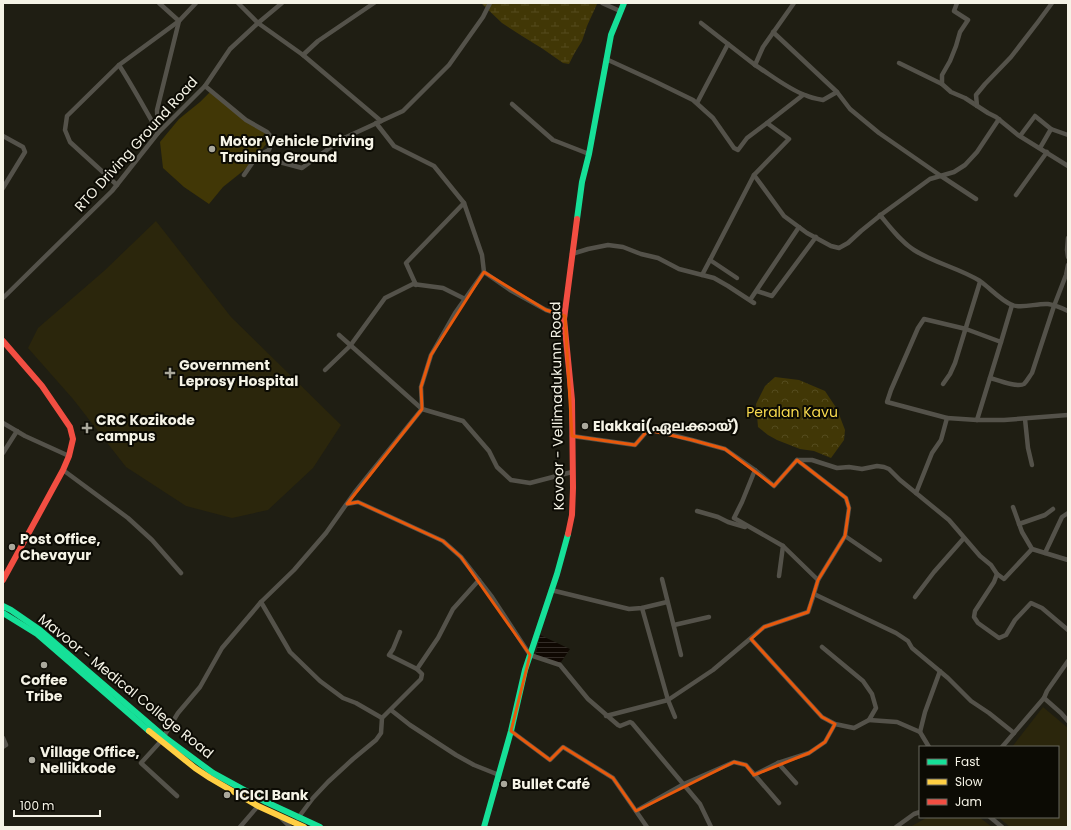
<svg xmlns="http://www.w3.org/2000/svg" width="1071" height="830" viewBox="0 0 1071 830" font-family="Poppins,'Noto Sans Malayalam',sans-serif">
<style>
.built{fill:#2b260c}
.forest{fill:url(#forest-crowns)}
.wetland{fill:url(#wetland-marsh)}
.pitch{fill:#413706}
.water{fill:url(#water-rules)}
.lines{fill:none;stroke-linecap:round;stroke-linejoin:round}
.street{stroke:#54524a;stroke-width:4.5}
.fast{stroke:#16e098;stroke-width:6}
.slow{stroke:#ffcf43;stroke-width:6}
.jam{stroke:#f24e42;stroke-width:6}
.marked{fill:none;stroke:#e8590c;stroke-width:3;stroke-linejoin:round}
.poi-dot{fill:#aaa89c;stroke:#0c0b04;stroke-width:1.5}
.labels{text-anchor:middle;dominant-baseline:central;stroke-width:4;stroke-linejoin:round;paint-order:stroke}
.poi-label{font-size:14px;font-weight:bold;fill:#f5f3e6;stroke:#0c0b04;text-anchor:start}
.street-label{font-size:14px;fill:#f5f3e6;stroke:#0c0b04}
.park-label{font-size:14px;fill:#f8da4e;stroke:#0c0b04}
</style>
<defs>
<pattern id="forest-crowns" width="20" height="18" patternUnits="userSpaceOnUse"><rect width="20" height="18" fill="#413706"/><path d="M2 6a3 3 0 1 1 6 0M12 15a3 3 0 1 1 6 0" fill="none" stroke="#544b1e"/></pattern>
<pattern id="wetland-marsh" width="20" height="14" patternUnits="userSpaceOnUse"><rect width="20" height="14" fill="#413706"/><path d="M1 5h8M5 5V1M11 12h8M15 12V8" fill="none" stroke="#544b1e"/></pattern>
<pattern id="water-rules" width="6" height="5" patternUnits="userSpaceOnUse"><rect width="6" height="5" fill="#0f0802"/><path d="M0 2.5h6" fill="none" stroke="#332c27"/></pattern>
</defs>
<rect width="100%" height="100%" fill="#1f1e13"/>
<g class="built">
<polygon points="156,221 231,317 341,425 313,468 268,510 232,518 186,506 126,467 73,399 28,348 38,328 104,271"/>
<polygon points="1043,707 1068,728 1068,827 1010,827 998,817 1058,817 1058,747 1012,747"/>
<polygon points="928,817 979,817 992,827 910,827"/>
</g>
<polygon class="forest" points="775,377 799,380 825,391 837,409 845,430 844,440 831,458 814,451 800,449 777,440 768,435 758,427 756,404 765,386"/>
<polygon class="wetland" points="481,3 595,3 597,4 587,26 582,41 574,54 569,64 563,63 543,49 522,36 502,23"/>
<polygon class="pitch" points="211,91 271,138 248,167 223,187 209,204 184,187 163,168 160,142 179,119 200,102"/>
<polygon class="water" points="540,635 570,649 559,665 535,658"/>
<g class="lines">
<g class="street">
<polyline points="238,3 258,23 303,55 381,121"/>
<polyline points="602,3 620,11"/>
<path d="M 794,3 L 763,47 L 755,65 C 771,75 788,89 805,95 C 811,98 817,99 823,100 L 837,92 L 850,109 L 879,133 L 941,176 L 976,199"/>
<polyline points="957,3 954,11 968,20 960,32 956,46 950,61 942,75 942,84 951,92 965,98 988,113 996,117 1018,135 1068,166"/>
<polyline points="701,23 755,65"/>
<polyline points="773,32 837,92"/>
<polyline points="303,55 318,41 374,3"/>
<polyline points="606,59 654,81 693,100 713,118 734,148 738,150 747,138 767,123 789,139 754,175 710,260"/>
<polyline points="899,63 942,84"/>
<path d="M 119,65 C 133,87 145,109 158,132"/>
<polyline points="205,86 246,120 267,132 273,139 269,150 257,156 244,175"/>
<polyline points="697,103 728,44"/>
<polyline points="512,104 553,140 589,154"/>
<polyline points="977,106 976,95 985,84 1011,57 1038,22 1052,3"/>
<polyline points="376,123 394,146 434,166 464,203 482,255 484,272 455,313 431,355 421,387 422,409 463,421 489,451 497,467 511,480 530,483 572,472"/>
<polyline points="767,123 803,95"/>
<polyline points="1051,129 1068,135"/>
<polyline points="158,133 157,110 179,21 196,3"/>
<polyline points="3,136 23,147 25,152 3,188"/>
<polyline points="1020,136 1035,116 1051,129 1040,148"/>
<polyline points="257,156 302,168 342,139 403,111 449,65 483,17 490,3"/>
<polyline points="754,175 784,216 807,233 831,246 839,248 848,243 861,231 882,214 930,179 954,172 965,165 977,152 999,119"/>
<polyline points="117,185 70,142 65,130 67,116 119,65 179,21 159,3"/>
<polyline points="1016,195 1047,152"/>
<path d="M 880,215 C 890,227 900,241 914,250 C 934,263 959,268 980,281 C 990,288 1000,300 1012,305 C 1022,309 1037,303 1048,304 C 1055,305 1062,308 1068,311"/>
<polyline points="1068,238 1067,250 1068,257"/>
<polyline points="572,254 588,249 608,245 623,247 641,254 658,258 679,269 714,278 728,286 754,303"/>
<polyline points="484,272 510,290 546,310 565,316"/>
<polyline points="702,275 710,260 737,278"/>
<polyline points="416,285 406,263 464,203"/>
<polyline points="757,291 772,296 816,237"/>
<polyline points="3,298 112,191 158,133 205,86 230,49 258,23 282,3"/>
<polyline points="750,300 799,227"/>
<polyline points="325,370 350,346 385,298 413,284 443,288 465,299"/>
<path d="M 990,378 C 997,380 1018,388 1024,384 C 1027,381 1029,377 1032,373 L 1054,306 L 1066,275 L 1068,265"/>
<polyline points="943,384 950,374 955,363 980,282"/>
<polyline points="1068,415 1004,420 977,420 947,418 941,440 932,453 916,493 949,520 980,556 991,565 997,574 994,582 975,611 974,617 978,623 999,638 1006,635 1015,620 1031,603 1042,608 1068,630"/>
<polyline points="947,418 887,402 891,390 918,328 924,319 966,329 1001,342 1012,305"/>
<polyline points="1025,419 1028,448 1032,465"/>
<polyline points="977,420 1001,342"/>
<polyline points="3,423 25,436 69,456"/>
<polyline points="572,436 635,445 648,430 661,432 692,440 725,449 755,470 774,486 797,460 812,460 837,468 849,467 862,469 877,466 884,467 889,469 900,480 916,493"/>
<polyline points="3,453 17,431"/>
<polyline points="63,470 128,518 152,540 181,573"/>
<polyline points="755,470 742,502 734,518 783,546 779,576"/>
<polyline points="347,504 358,502 443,541 461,557 492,597 530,655 560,665 588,699 618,725 620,726 630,722 632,723 700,804 711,827"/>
<polyline points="1013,507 1022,532 1032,549"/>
<polyline points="697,511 718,517 728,522 745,527"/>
<polyline points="1019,524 1045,515 1053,509"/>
<polyline points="845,536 880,560"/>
<polyline points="783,546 818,580"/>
<polyline points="1045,553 1062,517 1068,513"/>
<polyline points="997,574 1004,579 1032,549 1068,560"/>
<polyline points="662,579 681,655"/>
<polyline points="551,590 629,609 642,608 667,602"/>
<polyline points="814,594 896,633 908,641 912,648 948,678 971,701 989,713 1014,733"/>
<polyline points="915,597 934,572 964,538"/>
<polyline points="261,602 290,652 320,681 343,698 356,703 382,718"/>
<polyline points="642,608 668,700 675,717"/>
<polyline points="674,625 709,617"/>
<polyline points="751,639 822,717 835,724 854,728 869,720 876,708 872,694 863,681 822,647"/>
<polyline points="1068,661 1047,691 1044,698 1061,713 1068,721"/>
<polyline points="417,669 438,638 453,609 479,580"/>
<polyline points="391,710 410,725 456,755 474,765 499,775"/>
<polyline points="606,716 668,700 713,670 764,627 808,612 813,597 818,580 845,536 849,508 846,498 797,460"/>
<polyline points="869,720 897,722 920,732 929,747"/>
<polyline points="511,731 550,760 563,747 613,778 647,827"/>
<polyline points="920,732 925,712 940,671"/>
<polyline points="164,736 178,713 200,687 222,648 261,602 294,570 326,533 355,492 422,409 339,335"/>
<polyline points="3,738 6,745 3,747"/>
<polyline points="161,741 141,763 177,796"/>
<polyline points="1002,747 1044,698"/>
<polyline points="778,763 796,783"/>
<polyline points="754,775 778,763 809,753 825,742 835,724"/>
<polyline points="636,811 684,784 734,762 746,765 779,803"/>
<polyline points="280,817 290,827"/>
<polyline points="990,817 1002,827"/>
<polyline points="298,818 313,798 328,782 353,759 376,740 381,733 382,718 421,679 422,674 417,669 389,655 393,649 400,632"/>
<polyline points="240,827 258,806"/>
<polyline points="896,827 914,814 920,812"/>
</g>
<g class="fast">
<polyline points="577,219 582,182 589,154 611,35 624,3"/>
<polyline points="3,606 11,610 40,630 167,739 213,773 266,802 320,827"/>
<polyline points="3,613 37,634 149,731"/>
<polyline points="484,827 511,731 525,670 557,574 568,534"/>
</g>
<polyline class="slow" points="149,731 195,768 210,778 258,806 304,827"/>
<g class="jam">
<polyline points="3,341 42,386 70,427 73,439 69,456 63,470 3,580"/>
<polyline points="568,534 572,515 573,488 572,400 564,319 577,219"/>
</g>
</g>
<path class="marked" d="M 484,272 L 546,310 L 565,316 L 572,436 L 635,445 L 648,430 L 692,440 L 725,449 L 774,486 L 797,460 L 846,498 L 849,508 L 845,536 L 818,580 L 808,612 L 764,627 L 751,639 L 822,717 L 835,724 L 825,742 L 809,753 L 754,775 L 746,765 L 734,762 L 636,811 L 613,778 L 563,747 L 550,760 L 511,731 L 530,655 L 461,557 L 443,541 L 358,502 L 347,504 L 422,409 L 421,387 L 431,355 Z"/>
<g class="poi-dot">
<circle cx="212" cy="149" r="4"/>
<path d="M168 367h4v4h4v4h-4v4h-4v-4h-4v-4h4z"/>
<circle cx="585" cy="426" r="4"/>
<path d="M85 422h4v4h4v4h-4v4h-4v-4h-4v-4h4z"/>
<circle cx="12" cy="547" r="4"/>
<circle cx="44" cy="665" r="4"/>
<circle cx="32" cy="760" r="4"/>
<circle cx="504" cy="784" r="4"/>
<circle cx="227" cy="795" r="4"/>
</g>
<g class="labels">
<g class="poi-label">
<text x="220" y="141">Motor Vehicle Driving<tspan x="220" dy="16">Training Ground</tspan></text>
<text x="179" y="365">Government<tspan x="179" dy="16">Leprosy Hospital</tspan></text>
<text x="96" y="420">CRC Kozikode<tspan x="96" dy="16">campus</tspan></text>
<text x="593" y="426">Elakkai(ഏലക്കായ്)</text>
<text x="20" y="539">Post Office,<tspan x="20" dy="16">Chevayur</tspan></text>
<text x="44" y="680" text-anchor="middle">Coffee<tspan x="44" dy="16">Tribe</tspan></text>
<text x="40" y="752">Village Office,<tspan x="40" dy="16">Nellikkode</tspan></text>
<text x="512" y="784">Bullet Café</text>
<text x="235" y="795">ICICI Bank</text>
</g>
<g class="street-label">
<text transform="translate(136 144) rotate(-48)">RTO Driving Ground Road</text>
<text transform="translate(557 406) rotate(-91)">Kovoor - Vellimadukunn Road</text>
<text transform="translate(126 686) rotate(39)">Mavoor - Medical College Road</text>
</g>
<g class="park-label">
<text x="792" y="412">Peralan Kavu</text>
</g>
</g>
<rect width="1071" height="830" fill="none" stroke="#f5f3e6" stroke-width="8"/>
<rect x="919" y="746" width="140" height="72" fill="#0c0b04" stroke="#69685e"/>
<rect x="927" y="759" width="20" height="6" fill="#16e098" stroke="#69685e"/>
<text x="955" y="766" font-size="12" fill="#f5f3e6">Fast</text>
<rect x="927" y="779" width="20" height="6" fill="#ffcf43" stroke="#69685e"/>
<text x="955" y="786" font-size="12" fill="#f5f3e6">Slow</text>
<rect x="927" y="799" width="20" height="6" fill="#f24e42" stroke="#69685e"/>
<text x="955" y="806" font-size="12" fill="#f5f3e6">Jam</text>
<path d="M14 810v6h86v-6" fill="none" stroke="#f5f3e6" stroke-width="2"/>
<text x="20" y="810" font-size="12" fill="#f5f3e6" stroke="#0c0b04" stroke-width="3" paint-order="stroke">100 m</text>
</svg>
